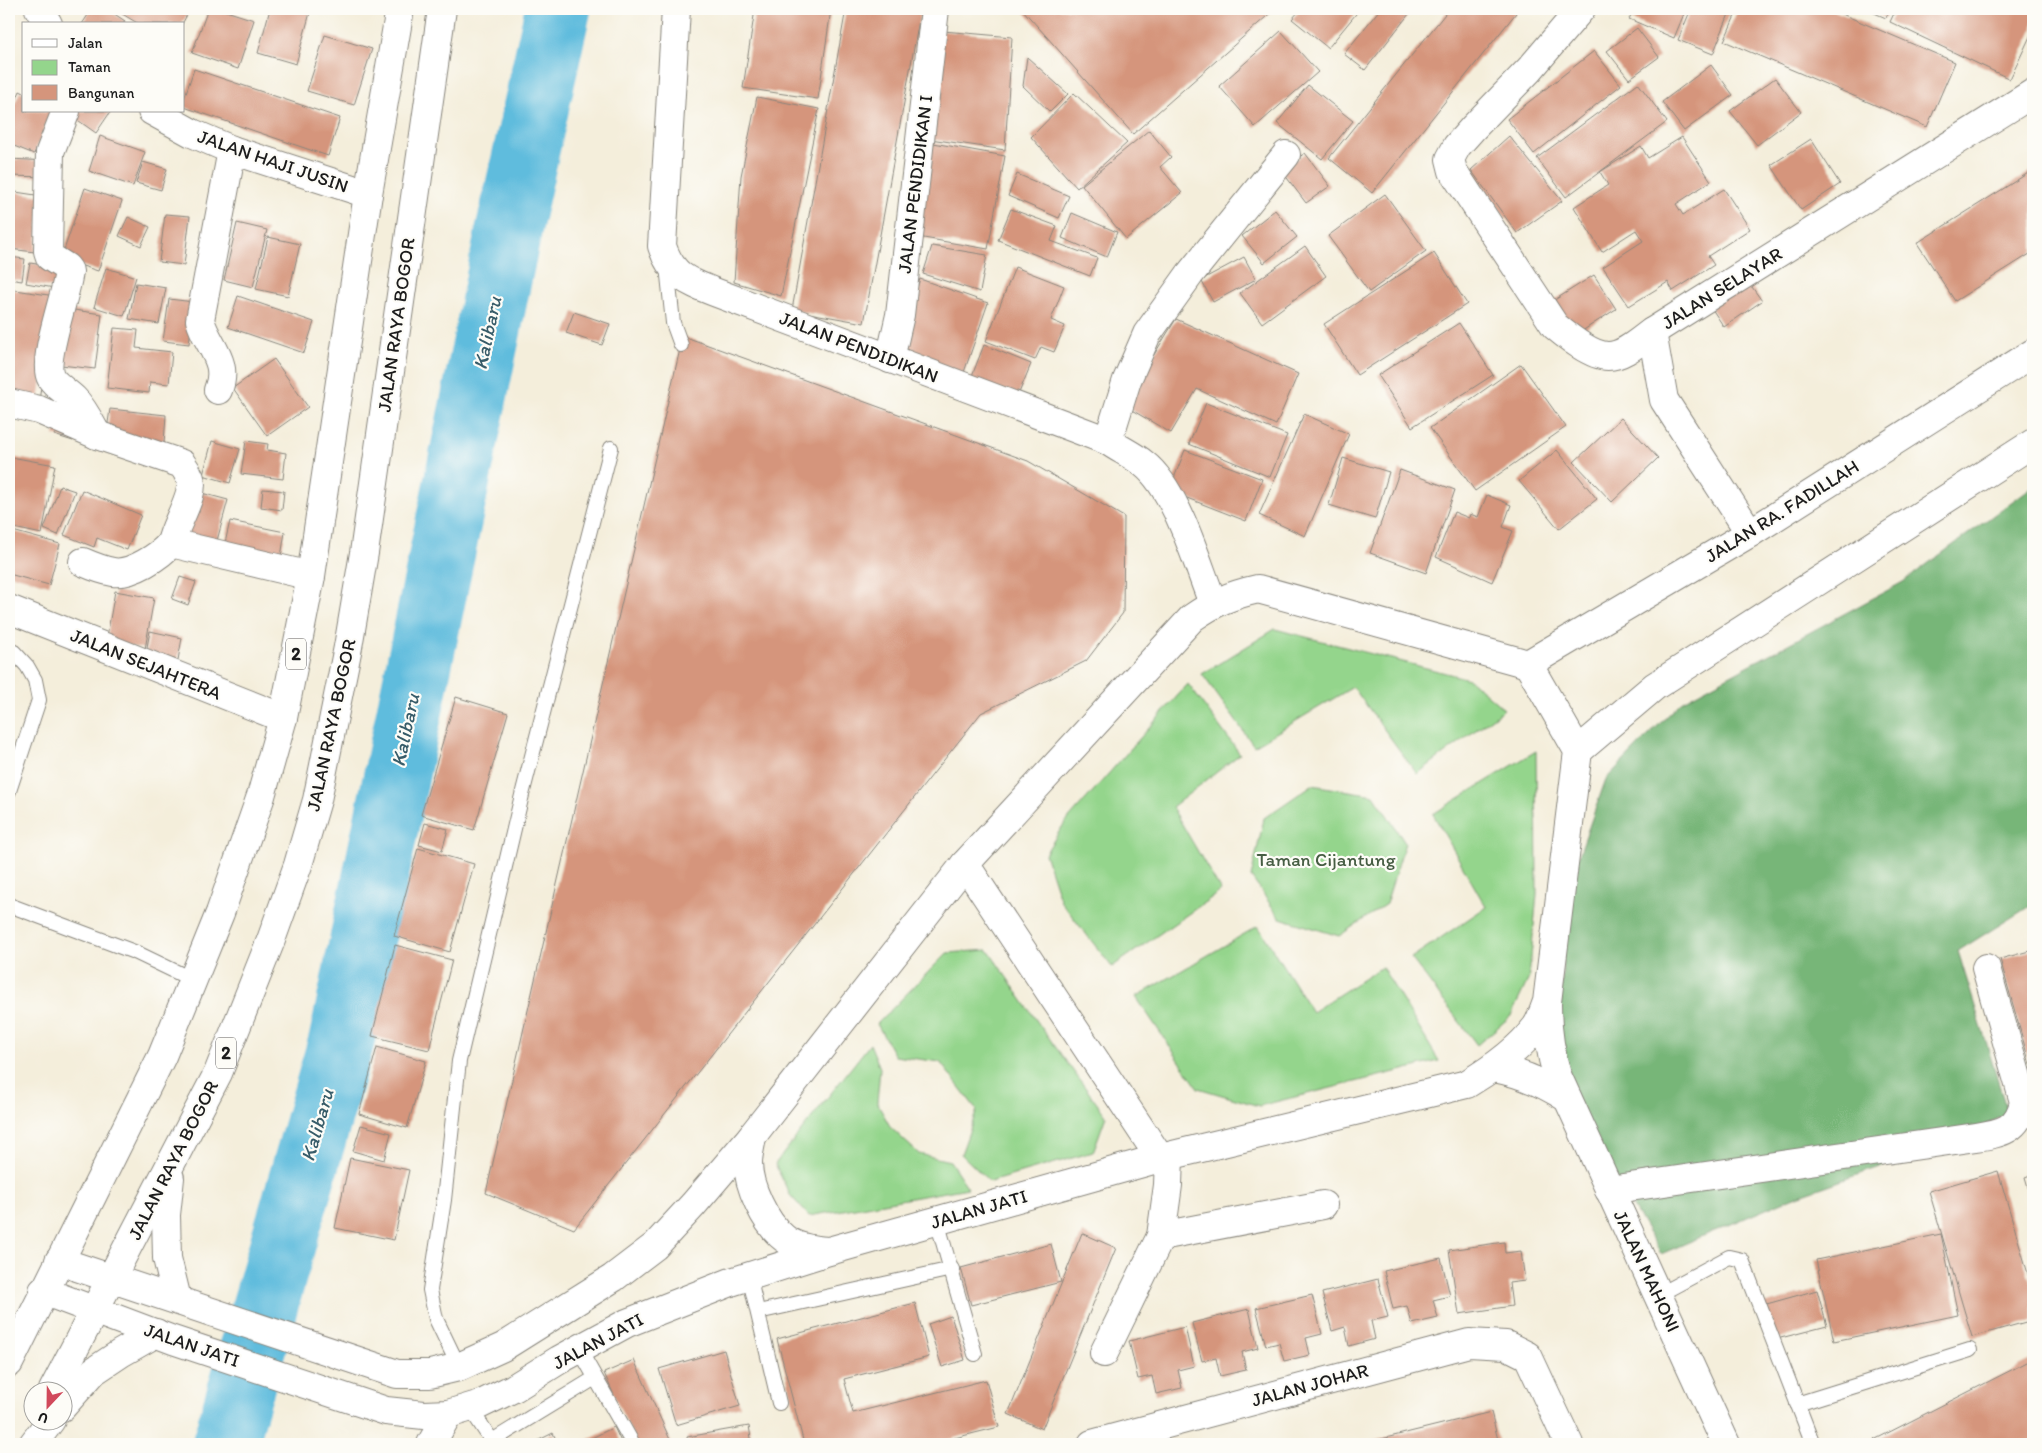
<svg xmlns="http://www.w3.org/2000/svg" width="2042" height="1453" viewBox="0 0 2042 1453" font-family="Itim,sans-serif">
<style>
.green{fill:#94d58c;stroke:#587854}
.forest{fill:#77b678;stroke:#4a694a}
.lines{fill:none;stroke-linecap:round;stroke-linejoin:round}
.river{stroke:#5fbcdd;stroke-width:66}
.building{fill:#d5957c}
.lane-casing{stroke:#88857c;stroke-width:16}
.street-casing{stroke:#88857c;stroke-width:30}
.secondary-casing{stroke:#88857c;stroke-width:30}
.highway-casing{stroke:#88857c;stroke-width:30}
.lane{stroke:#fff;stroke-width:14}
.street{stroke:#fff;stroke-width:28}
.secondary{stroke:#fff;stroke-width:28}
.highway{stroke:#fff;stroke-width:28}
.labels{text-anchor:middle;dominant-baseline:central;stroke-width:4.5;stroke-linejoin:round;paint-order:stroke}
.shield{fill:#fdfcf7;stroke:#605f5e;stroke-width:1}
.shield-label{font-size:18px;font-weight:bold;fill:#1c1c1c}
.street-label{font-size:19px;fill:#1c1c1c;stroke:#fdfcf7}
.park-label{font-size:19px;fill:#465d43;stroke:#fdfcf7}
.water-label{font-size:20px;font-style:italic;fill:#375c69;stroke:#fdfcf7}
</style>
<rect width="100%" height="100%" fill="#fdfcf7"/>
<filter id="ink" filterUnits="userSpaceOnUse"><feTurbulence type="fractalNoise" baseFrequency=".02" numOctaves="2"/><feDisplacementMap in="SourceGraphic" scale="10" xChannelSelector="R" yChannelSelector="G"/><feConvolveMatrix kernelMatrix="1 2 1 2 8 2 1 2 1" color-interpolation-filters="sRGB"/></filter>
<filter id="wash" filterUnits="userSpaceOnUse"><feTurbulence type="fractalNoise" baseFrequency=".0096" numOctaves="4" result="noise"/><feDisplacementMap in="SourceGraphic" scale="20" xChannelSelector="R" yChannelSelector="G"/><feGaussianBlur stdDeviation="1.12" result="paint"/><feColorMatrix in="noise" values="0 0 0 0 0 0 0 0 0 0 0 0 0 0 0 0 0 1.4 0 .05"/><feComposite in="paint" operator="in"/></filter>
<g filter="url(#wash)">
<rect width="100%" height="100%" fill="#f4eedb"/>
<g class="green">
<polygon points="1275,629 1469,679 1504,709 1417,774 1353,687 1254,746 1202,674"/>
<polygon points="1188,684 1240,754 1172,807 1221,891 1112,967 1061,902 1045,854 1064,824"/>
<polygon points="1536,751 1537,894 1529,978 1511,1016 1477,1045 1411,958 1486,907 1433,814"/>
<polygon points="1312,785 1374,795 1405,843 1386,904 1339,936 1280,918 1251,877 1264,818"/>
<polygon points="1258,926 1312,1012 1382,967 1439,1061 1259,1106 1198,1088 1136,997"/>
<polygon points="988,950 1041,1027 1106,1116 1093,1152 990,1182 961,1154 977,1110 940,1062 895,1056 877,1024 947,953"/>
<polygon points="870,1044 880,1068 877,1103 891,1128 919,1154 950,1161 968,1188 809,1216 790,1195 775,1164"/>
</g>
<polygon class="forest" points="2033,486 2033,904 1958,951 2008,1114 1944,1144 1792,1198 1661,1254 1584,1125 1567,1068 1560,1028 1563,953 1575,866 1606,779 1681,702 1903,582"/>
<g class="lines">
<polyline class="river" points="225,1444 342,1039 510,224 558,9"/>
</g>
<g id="blocks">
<g class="building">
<polygon points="92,9 107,9 125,21 123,24 82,24"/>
<polygon points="114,9 177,9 187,15 182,24 139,24"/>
<polygon points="208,9 220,9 254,20 238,69 192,53"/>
<polygon points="270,9 311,9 296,64 258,53"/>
<polygon points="755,9 831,9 818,99 743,88"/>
<polygon points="846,9 921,9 864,323 792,310"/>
<polygon points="1022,9 1275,9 1133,134"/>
<polygon points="1301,9 1360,9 1328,48 1292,19"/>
<polygon points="1380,9 1413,9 1365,70 1344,54"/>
<polygon points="1449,9 1512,9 1516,13 1372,193 1329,158"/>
<polygon points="1634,9 1686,9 1674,38 1629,19"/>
<polygon points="1691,9 1731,9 1713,54 1678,40"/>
<polygon points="1738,9 1830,9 1955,62 1927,127 1724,41"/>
<polygon points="1865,9 1890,9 1886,18"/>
<polygon points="1896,9 2033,9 2033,30 2010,79 1890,22"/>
<polygon points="1637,28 1659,57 1629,79 1607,51"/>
<polygon points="943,31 1012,37 1005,150 930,139"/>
<polygon points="1281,31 1318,72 1255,127 1219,86"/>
<polygon points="325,35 372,49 354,105 307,91"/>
<polygon points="1594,51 1621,85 1534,154 1507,119"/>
<polygon points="1027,57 1068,94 1050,112 1023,86"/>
<polygon points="1711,65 1733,95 1684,131 1662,102"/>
<polygon points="194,69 340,118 328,156 184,107 184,99"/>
<polygon points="1775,78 1801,112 1757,145 1730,111"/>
<polygon points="1638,83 1667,122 1566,197 1537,158"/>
<polygon points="9,85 14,87 9,101"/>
<polygon points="1308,85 1353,121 1322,159 1277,123"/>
<polygon points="20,91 24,93 24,111 52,111 34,154 9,144 9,117"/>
<polygon points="1074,93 1127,143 1077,188 1031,137"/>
<polygon points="757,97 819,109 781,296 734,282 741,176"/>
<polygon points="75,111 111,111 96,133 72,116"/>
<polygon points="1149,130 1171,157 1160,167 1182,193 1126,239 1082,185"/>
<polygon points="100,136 145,152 133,186 89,171"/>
<polygon points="1509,136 1562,201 1517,233 1471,170"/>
<polygon points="1682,137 1711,181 1676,204 1683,215 1724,189 1750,229 1708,256 1714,265 1673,291 1668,282 1629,306 1603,267 1643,241 1636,230 1602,252 1574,207 1608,185 1600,172 1641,146 1648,158"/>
<polygon points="1811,139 1840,184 1801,210 1771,165"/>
<polygon points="928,142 1005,156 988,249 912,236"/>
<polygon points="1305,153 1330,186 1306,203 1281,170"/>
<polygon points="9,159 48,161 48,177 9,176"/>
<polygon points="143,162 167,169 161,190 136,183"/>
<polygon points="2033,170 2033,252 1955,301 1917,243"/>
<polygon points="1017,174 1069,196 1059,218 1008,196"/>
<polygon points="85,188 122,201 98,271 61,259"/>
<polygon points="9,191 42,196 35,252 9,249"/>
<polygon points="1385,194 1426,251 1369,292 1328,236"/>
<polygon points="1011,209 1057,226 1051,241 1097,258 1090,276 998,240"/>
<polygon points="1275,210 1297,237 1264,263 1242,236"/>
<polygon points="1072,213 1117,232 1107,257 1062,238"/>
<polygon points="165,214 190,216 184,265 159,262"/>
<polygon points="128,217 150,227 141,246 119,236"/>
<polygon points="237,223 267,230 253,287 224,280"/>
<polygon points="268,237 300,244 288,296 256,289"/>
<polygon points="932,246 987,255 980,292 923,274"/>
<polygon points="1305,246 1326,276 1262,323 1240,293"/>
<polygon points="1434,253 1467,304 1357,375 1324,324"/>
<polygon points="9,257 25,259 22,281 9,279"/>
<polygon points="1244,257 1256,279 1213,302 1201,280"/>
<polygon points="30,263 63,268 60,289 26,283"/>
<polygon points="1015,267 1064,286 1051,320 1065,326 1054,352 1041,347 1035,360 986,341"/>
<polygon points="106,268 136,277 124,316 94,307"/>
<polygon points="1594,275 1616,309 1576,335 1553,301"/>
<polygon points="920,279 988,303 962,378 894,354"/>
<polygon points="1747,280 1762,301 1724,327 1710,306"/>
<polygon points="136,283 166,288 159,324 129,319"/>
<polygon points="9,289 55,296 38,407 9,402"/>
<polygon points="238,296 314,322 304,353 228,327"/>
<polygon points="169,299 194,302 189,344 163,341"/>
<polygon points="67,309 102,314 95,369 61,365"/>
<polygon points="574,312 610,324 602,345 566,333"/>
<polygon points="1176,319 1298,374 1276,425 1197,389 1171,433 1123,405"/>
<polygon points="1459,323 1493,375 1412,427 1378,375"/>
<polygon points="114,328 138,330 136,348 172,352 169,384 150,382 149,393 107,388"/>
<polygon points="683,336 1028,461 1124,517 1123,613 1086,661 981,713 574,1229 486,1193"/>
<polygon points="984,345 1031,364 1014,405 968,386"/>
<polygon points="274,359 308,407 267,436 233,388"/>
<polygon points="1521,364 1566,427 1475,491 1430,428"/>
<polygon points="1206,403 1287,435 1270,477 1189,444"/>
<polygon points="110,409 166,415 164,443 106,437"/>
<polygon points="1304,414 1349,434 1305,536 1259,515"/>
<polygon points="1621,418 1658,458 1612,502 1574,462"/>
<polygon points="59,421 77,427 73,441 54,435"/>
<polygon points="212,441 240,449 230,483 203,475"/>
<polygon points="246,441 268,444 267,450 286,453 283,479 241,474"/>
<polygon points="1185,450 1262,479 1246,521 1169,491"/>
<polygon points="1557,450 1597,499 1559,529 1519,481"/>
<polygon points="11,457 55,465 42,534 9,527 9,471"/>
<polygon points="1343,458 1389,472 1375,519 1329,505"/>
<polygon points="1400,470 1455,490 1426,573 1370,553"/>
<polygon points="60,486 75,491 58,535 44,529"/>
<polygon points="263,489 284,491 282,510 261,507"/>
<polygon points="82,490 141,515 127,550 97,538 94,547 64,535"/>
<polygon points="194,491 228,500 215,548 181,539"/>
<polygon points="1487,495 1511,505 1503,527 1513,531 1492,582 1436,557 1454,512 1469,518 1470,514 1478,517"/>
<polygon points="230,521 285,532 280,563 223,552"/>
<polygon points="9,530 60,544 49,585 9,574"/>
<polygon points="180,577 196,582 188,605 172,599"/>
<polygon points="115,591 154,598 145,649 106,642"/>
<polygon points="150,631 182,638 178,660 146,653"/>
<polygon points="456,697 508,713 474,830 421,815"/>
<polygon points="425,823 448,829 442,851 419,845"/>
<polygon points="418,848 474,864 450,952 394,936"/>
<polygon points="395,945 452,960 429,1050 372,1036"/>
<polygon points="2033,950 2033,1075 2000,959"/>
<polygon points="377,1047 426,1061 407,1128 359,1114"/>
<polygon points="361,1125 391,1133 384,1160 353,1151"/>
<polygon points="350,1158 409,1170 394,1240 335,1228"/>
<polygon points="1998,1171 2033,1291 2033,1320 1972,1337 1929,1191"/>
<polygon points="2033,1174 2033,1204 2025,1177"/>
<polygon points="1082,1233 1116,1248 1042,1429 1008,1414"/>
<polygon points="1941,1234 1958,1315 1834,1341 1816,1260"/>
<polygon points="1504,1242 1505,1253 1521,1251 1525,1281 1509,1283 1512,1306 1459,1314 1449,1250"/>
<polygon points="1051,1244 1061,1282 971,1305 961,1268"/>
<polygon points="1441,1258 1450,1296 1433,1300 1438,1318 1412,1324 1407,1306 1393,1309 1384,1271"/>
<polygon points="1378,1279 1388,1317 1371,1321 1375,1339 1349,1346 1345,1327 1332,1331 1322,1293"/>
<polygon points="1817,1290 1827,1326 1773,1340 1763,1305"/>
<polygon points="1312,1295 1322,1334 1306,1338 1310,1355 1284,1361 1279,1343 1266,1346 1256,1308"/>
<polygon points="915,1303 929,1357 844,1379 853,1413 986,1380 999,1427 930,1444 804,1444 777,1339"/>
<polygon points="1249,1309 1258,1348 1242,1352 1246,1370 1220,1376 1216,1358 1202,1361 1192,1323"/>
<polygon points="951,1316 965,1360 942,1367 928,1324"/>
<polygon points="1185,1327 1194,1366 1178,1370 1182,1388 1156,1394 1152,1376 1138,1379 1129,1341"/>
<polygon points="724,1350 740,1406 676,1425 659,1369"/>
<polygon points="2033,1359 2033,1444 1866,1444"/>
<polygon points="634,1360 672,1444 636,1444 604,1373"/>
<polygon points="1491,1412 1499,1444 1361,1444"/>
<polygon points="749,1426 752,1444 688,1444 687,1437"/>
<polygon points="614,1427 622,1444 580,1444"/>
<polygon points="553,1433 558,1444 531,1444"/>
</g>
</g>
</g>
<g filter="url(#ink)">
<use href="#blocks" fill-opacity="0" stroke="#88857c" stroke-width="1"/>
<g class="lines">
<g class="lane-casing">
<g id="lane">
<polyline points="667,266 673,323 681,345"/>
<polyline points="9,650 14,652 27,666 35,680 39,700 9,791"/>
<polyline points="9,905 137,953 193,980"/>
<polyline points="937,1221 975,1354"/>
<polyline points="749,1276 779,1403"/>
<polyline points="1658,1295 1729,1257 1742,1260 1813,1444"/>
<polyline points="758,1312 952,1269"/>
<polyline points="579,1349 633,1444"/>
<polyline points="459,1367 436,1319 430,1290 444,1200 459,1061 522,795 611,448"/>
<polyline points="1797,1404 1970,1350"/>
<polyline points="470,1408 492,1441 595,1378"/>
</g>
</g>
<g class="street-casing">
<g id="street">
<polyline points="39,9 48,24"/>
<path d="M 1581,9 L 1530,69 L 1473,128 L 1457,146 L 1450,159 L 1453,171 L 1555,326 C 1567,336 1591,356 1608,356 C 1624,356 1639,341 1652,332 L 2033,93"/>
<path d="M 66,111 L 50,152 L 48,251 L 50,257 L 66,267 L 69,271 C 67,293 41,361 51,378 C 56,386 67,392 74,399 C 84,409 90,422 97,435"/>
<polyline points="152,111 192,133 232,150 368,194"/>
<polyline points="1652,332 1664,400 1750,533"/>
<polyline points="890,359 900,315 935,9"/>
<path d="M 218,390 C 230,361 207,346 200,320 L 232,150"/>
<path d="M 9,403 L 39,410 L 97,435 L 182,464 C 185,468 188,473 190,478 C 196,494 174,525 171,543"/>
<polyline points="1108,441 1127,380 1147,334 1190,274 1286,155"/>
<path d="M 83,562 C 92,566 102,570 113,572 C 131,575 160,556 171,543 L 311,576"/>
<polyline points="9,609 283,718"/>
<path d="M 1609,1190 L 1976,1137 C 2002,1133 2018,1130 2024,1102 L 1986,968"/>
<polyline points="1161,1236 1323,1205"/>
<polyline points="1104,1353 1161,1236 1168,1185 1169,1157"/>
<polyline points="431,1444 448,1414"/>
<polyline points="1092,1444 1469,1343 1506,1345 1528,1356 1569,1444"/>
</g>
</g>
<g class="secondary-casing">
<g id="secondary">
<path d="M 676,9 L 662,246 C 672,277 689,282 717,293 L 1108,441 C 1119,449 1133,455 1144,464 C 1177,490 1197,564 1213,603"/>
<polyline points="1528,664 1750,533 2033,353"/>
<polyline points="1578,751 1655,686 2033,443"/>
<polyline points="965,864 1160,1158"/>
<path d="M 1547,1004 C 1547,1029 1550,1051 1557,1075 L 1726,1444"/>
<path d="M 1494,1068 C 1521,1073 1544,1083 1567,1098"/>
<path d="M 752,1136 C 751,1145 748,1154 748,1163 C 748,1186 765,1223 784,1238 C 796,1248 813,1250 828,1251"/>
<path d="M 43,1291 L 173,1340 L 386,1411 L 424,1415 L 448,1414 L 481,1404 L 514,1388 L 559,1360 L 627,1323 L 731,1282 L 829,1251 L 1160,1158 L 1467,1084 C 1492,1069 1518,1051 1536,1027 C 1541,1020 1544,1009 1547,1002 L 1578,751 L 1528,664 L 1258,589 C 1231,595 1215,602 1192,618 L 965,864 L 752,1136 L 693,1205 L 655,1246 L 613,1278 L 503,1347 L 459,1367 L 430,1374 L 397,1374 L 59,1261"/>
</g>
</g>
<g class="highway-casing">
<g id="highway">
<polyline points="170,1178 166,1215 167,1258 177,1299"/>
<polyline points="9,1363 162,1056 220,913 261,796 283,718 311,576 368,194 400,9"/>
<polyline points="53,1390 218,1073 271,940 298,865 317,800 348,647 364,553 442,9"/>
<polyline points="62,1407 94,1371 121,1353 156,1333"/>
<polyline points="33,1444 51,1420"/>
</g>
</g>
<use href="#lane" class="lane"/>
<use href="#street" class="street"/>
<use href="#secondary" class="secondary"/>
<use href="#highway" class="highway"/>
</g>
</g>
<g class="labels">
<g class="shield">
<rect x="286" y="638.5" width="20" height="31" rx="4"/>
<rect x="216" y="1037.5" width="20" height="31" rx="4"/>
</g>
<g class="shield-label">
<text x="296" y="654">2</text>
<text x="226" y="1053">2</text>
</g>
<g class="street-label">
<text transform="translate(273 161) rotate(19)">JALAN HAJI JUSIN</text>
<text transform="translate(915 184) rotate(-83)">JALAN PENDIDIKAN I</text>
<text transform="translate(1722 288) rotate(-32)">JALAN SELAYAR</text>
<text transform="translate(396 325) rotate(-82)">JALAN RAYA BOGOR</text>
<text transform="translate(859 347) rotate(21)">JALAN PENDIDIKAN</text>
<text transform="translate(1782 511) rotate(-32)">JALAN RA. FADILLAH</text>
<text transform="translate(146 664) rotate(22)">JALAN SEJAHTERA</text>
<text transform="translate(331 725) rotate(-78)">JALAN RAYA BOGOR</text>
<text transform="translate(173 1160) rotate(-63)">JALAN RAYA BOGOR</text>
<text transform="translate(979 1209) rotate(-16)">JALAN JATI</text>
<text transform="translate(1647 1271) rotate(65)">JALAN MAHONI</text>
<text transform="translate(598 1341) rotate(-28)">JALAN JATI</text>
<text transform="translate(192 1345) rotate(19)">JALAN JATI</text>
<text transform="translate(1310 1385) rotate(-15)">JALAN JOHAR</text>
</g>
<g class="park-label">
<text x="1326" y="859">Taman Cijantung</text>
</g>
<g class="water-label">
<text transform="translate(487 333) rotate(-78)">Kalibaru</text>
<text transform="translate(405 730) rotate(-78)">Kalibaru</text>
<text transform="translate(317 1125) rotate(-74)">Kalibaru</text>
</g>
</g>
<rect width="2042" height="1453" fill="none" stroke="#fdfcf7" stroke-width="30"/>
<rect x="22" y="22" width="162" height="90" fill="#fdfcf7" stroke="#a3a29f"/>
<rect x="32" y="39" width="25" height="8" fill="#ffffff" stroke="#a3a29f"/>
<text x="68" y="48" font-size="15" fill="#1c1c1c">Jalan</text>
<rect x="32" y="60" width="25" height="15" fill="#94d58c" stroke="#a3a29f"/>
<text x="68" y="72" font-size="15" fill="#1c1c1c">Taman</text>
<rect x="32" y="85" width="25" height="15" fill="#d5957c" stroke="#a3a29f"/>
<text x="68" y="98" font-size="15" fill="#1c1c1c">Bangunan</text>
<g transform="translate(48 1406) rotate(202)"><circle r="24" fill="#fdfcf7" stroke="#a3a29f"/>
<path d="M0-4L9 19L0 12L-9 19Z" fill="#d1495b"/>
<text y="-8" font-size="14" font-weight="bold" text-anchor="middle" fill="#1c1c1c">U</text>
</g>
</svg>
